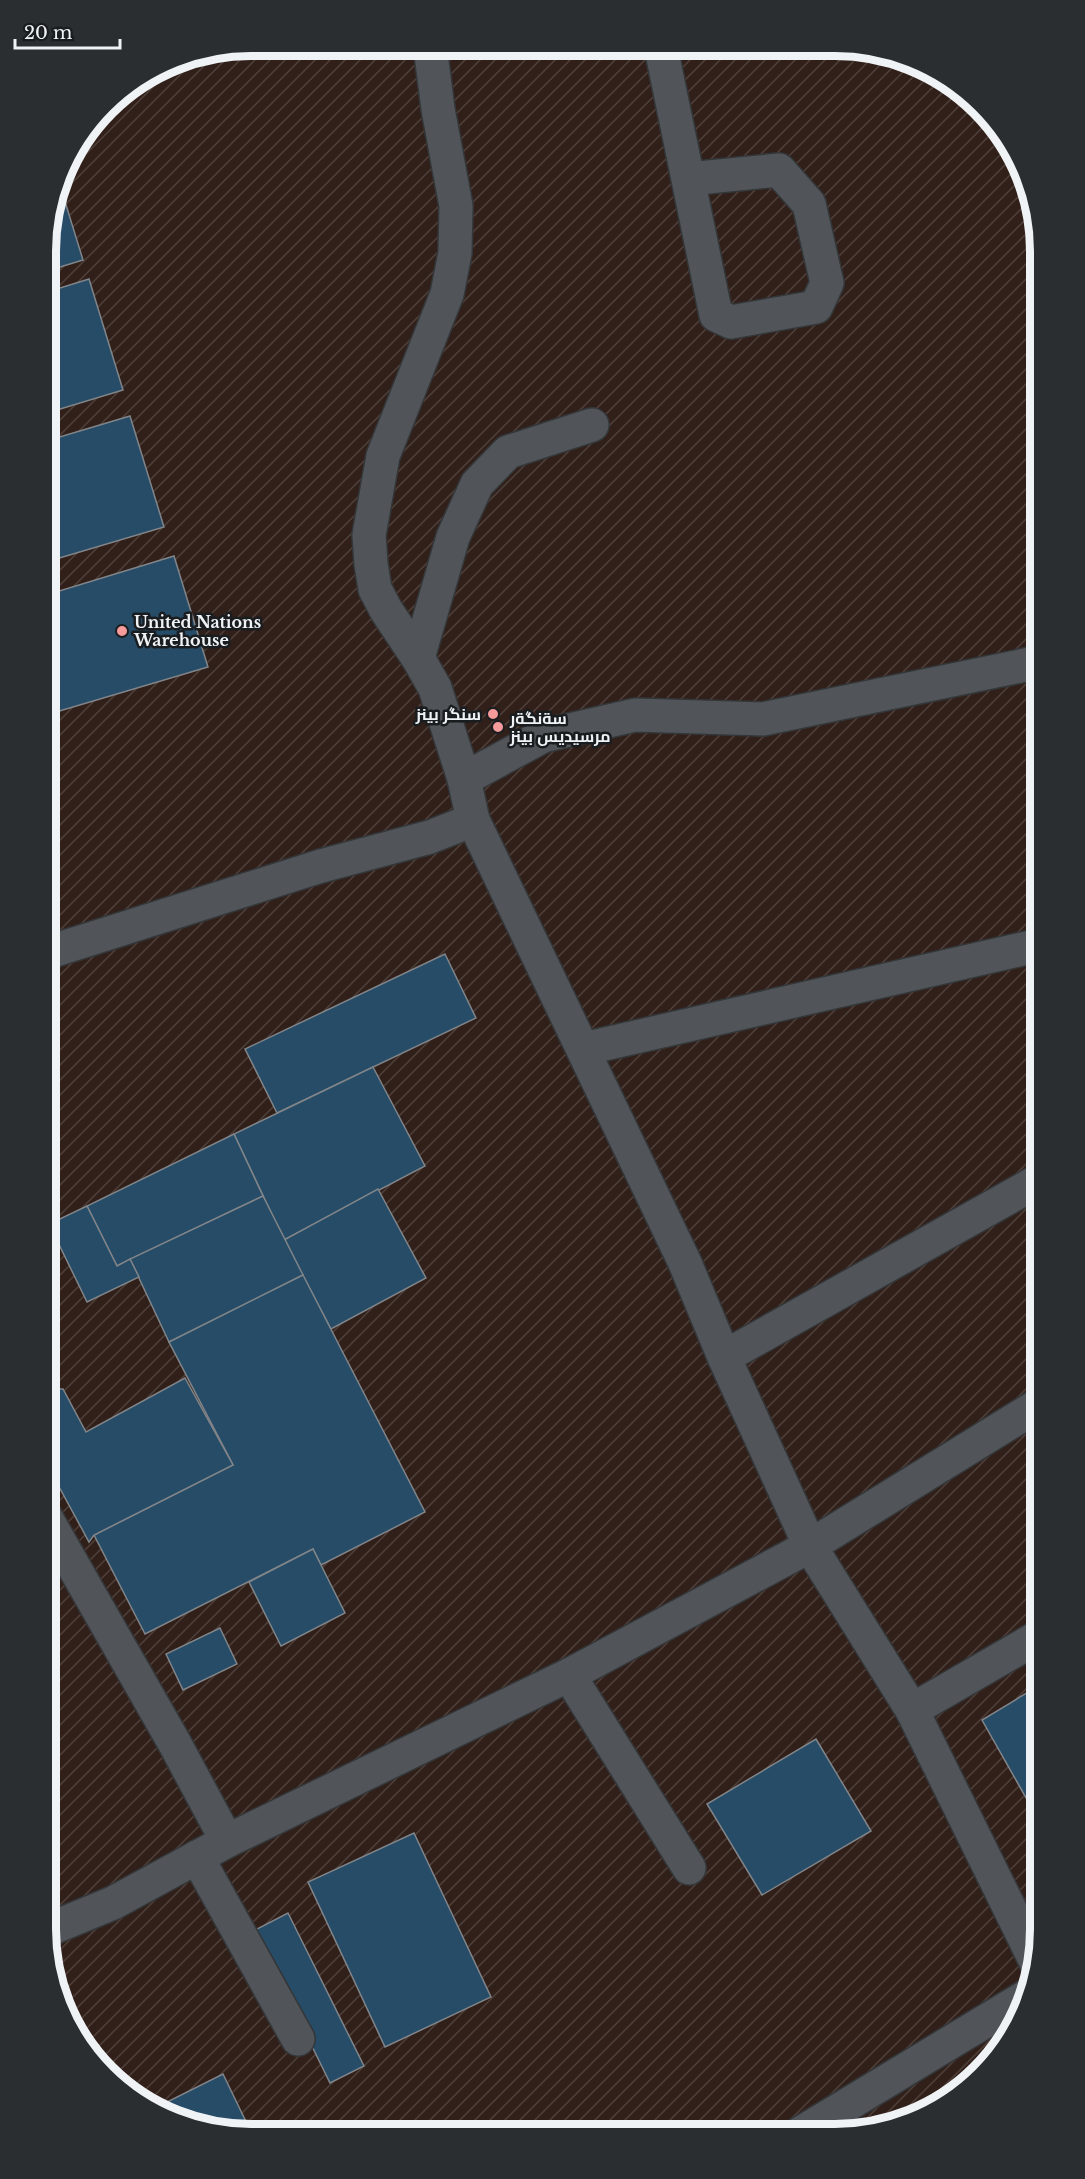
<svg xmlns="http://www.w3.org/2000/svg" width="1085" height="2179" viewBox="0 0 1085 2179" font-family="'Libre Baskerville',Cairo,serif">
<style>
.industrial{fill:url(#industrial-furrows)}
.building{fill:#264c67;stroke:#818589;stroke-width:1.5}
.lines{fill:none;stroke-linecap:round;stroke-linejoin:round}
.minor-casing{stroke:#343739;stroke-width:36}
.minor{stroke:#515559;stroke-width:33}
.poi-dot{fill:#f59b9b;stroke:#1a1d20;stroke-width:2}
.labels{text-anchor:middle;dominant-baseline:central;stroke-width:5;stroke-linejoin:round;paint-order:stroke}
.poi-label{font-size:16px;font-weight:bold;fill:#f0f3f5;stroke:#1a1d20;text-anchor:start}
.rim{fill:none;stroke:#f0f3f5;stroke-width:8}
</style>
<defs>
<pattern id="industrial-furrows" width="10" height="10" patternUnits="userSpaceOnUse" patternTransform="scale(1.5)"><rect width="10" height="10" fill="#311f19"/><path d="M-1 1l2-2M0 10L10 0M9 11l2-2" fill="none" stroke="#4f403b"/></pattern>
</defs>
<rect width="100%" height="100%" fill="#1a1d20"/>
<polygon class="industrial" points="250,45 874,49 970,96 1029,185 1040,250 1040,1942 1024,2007 997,2054 949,2099 900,2123 835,2134 223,2132 160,2113 115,2083 56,1994 45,1929 47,224 66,159 115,96 172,61"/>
<g class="building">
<polygon points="59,182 83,260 47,271 47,224"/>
<polygon points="89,279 123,390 47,413 47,292"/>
<polygon points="130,416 164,527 46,562 46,441"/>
<polygon points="174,556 208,667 46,715 46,595"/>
<polygon points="445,954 476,1018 277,1113 245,1049"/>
<polygon points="373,1067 425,1166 284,1240 234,1134"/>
<polygon points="234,1134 263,1196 117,1266 87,1206"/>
<polygon points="378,1189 426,1278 331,1329 284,1240"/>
<polygon points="263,1196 303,1275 169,1342 130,1259"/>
<polygon points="87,1206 117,1266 130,1259 139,1277 87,1302 49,1224"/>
<polygon points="303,1275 425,1512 321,1565 313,1549 145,1634 94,1535 233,1465 169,1342"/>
<polygon points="185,1378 233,1465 94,1535 89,1542 45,1461 46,1389 63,1389 86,1432"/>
<polygon points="313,1549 345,1613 281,1646 249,1582"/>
<polygon points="220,1628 237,1664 183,1690 166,1654"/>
<polygon points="1040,1685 1040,1818 1038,1819 982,1720"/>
<polygon points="816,1739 871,1831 762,1895 707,1804"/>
<polygon points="414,1833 491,1997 385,2047 308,1882"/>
<polygon points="288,1913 364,2066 330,2083 255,1930"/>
<polygon points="223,2074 251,2132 223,2132 160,2113 153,2109"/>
</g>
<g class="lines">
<g class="minor-casing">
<g id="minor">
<polyline points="430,46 438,109 456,206 455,253 447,294 383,456 369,535 371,564 375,589 386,610 418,658 435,688 464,779 473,820 685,1263 724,1357 810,1546 912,1710 1035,1960"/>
<polyline points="661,48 716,315 731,322 816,307 827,283 809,204 779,170 688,179"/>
<polyline points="418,658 453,537 477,484 508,452 592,425"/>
<polyline points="464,779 543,736 635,715 763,719 1040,662"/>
<polyline points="46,953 321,866 430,837 473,820"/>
<polyline points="583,1049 1040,945"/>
<polyline points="724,1357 1040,1180"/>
<polyline points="45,1516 175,1744 227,1841"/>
<polyline points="569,1675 689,1868"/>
<polyline points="912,1710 1040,1636"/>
<polyline points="197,1857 298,2039"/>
<polyline points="45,1931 113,1903 227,1841 569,1675 810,1546 1040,1404"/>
<polyline points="799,2134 1027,1996"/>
</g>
</g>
<use href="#minor" class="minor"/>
</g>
<g class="poi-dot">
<circle cx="122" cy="631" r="6"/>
<circle cx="493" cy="714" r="6"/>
<circle cx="498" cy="727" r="6"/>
</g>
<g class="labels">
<g class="poi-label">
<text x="134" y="622">United Nations<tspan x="134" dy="18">Warehouse</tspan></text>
<text x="481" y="714" text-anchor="end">سنگر بينز</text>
<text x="510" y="718">سةنگةر<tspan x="510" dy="18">مرسيديس بينز</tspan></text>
</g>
</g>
<path d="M0 0H1085V2179H0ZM251 56H835A195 195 0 0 1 1030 251V1929A195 195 0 0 1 835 2124H251A195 195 0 0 1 56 1929V251A195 195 0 0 1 251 56Z" fill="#2b2e31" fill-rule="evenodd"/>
<path class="rim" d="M251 56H835A195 195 0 0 1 1030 251V1929A195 195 0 0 1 835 2124H251A195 195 0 0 1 56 1929V251A195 195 0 0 1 251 56Z"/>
<path d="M15 39v9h105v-9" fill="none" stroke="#f0f3f5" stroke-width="3"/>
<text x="24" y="39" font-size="18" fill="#f0f3f5" stroke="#1a1d20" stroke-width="4.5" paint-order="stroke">20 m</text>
</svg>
